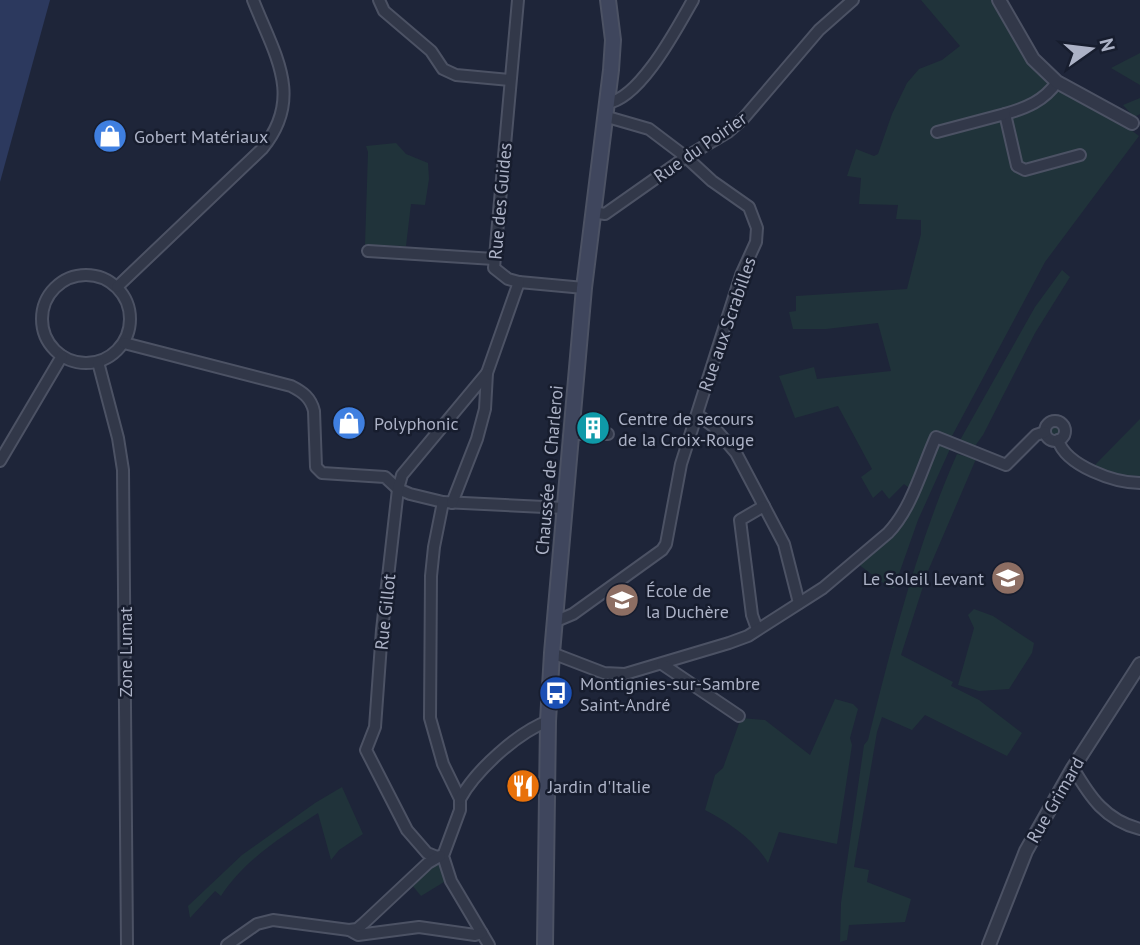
<svg xmlns="http://www.w3.org/2000/svg" width="1140" height="945" viewBox="0 0 1140 945" font-family="'PT Sans',sans-serif">
<style>
.green{fill:#20333a}
.water{fill:#2c395e}
.lines{fill:none;stroke-linecap:round;stroke-linejoin:round}
.minor-casing{stroke:#4c5264;stroke-width:14}
.tertiary-casing{stroke:#4c5264;stroke-width:16}
.secondary-casing{stroke:#4c5264;stroke-width:18}
.minor{stroke:#323849;stroke-width:10}
.tertiary{stroke:#323849;stroke-width:12}
.secondary{stroke:#3f465d;stroke-width:14}
.labels{text-anchor:middle;dominant-baseline:central;stroke-width:5;stroke-linejoin:round;paint-order:stroke}
.poi-label{font-size:18px;fill:#acb2c6;stroke:#171d2e;text-anchor:start}
.street-label{font-size:18px;fill:#acb2c6;stroke:#171d2e}
</style>
<rect width="100%" height="100%" fill="#1e2539"/>
<g class="green">
<polygon points="921,0 997,0 1046,75 1132,128 1131,130 1139,136 1045,262 952,436 935,440 937,444 950,449 918,520 894,588 890,588 858,564 892,534 913,491 904,484 889,499 882,490 873,498 861,477 872,469 838,406 795,418 779,376 814,367 817,379 891,371 878,323 826,329 793,329 789,312 796,311 796,296 907,289 921,234 921,220 896,219 898,205 859,204 861,178 847,176 856,149 874,156 878,154 892,114 907,83 919,69 942,60 960,46"/>
<polygon points="1140,53 1140,85 1111,68"/>
<polygon points="1140,98 1140,114 1134,117 1123,105"/>
<polygon points="396,143 406,154 428,163 429,179 425,205 411,204 406,246 365,245 368,152 366,146"/>
<polygon points="1062,270 1070,277 1035,333 983,435 975,446 959,442 1035,307"/>
<polygon points="1140,419 1140,476 1124,475 1093,467"/>
<circle cx="1055" cy="431" r="10"/>
<path d="M 957,454 L 976,459 L 928,571 L 901,655 L 953,682 L 951,686 L 979,700 L 1022,733 L 1007,756 L 925,715 L 912,730 L 882,717 L 877,732 L 854,867 L 869,870 L 867,882 L 911,899 L 905,922 L 849,925 L 847,940 L 840,942 L 841,903 L 864,745 L 868,740 C 892,643 917,545 957,454 Z"/>
<polygon points="974,609 993,616 1034,643 1032,653 1009,689 979,691 958,685 974,628 968,615"/>
<path d="M 835,699 L 853,704 L 858,709 L 850,738 L 852,745 L 837,844 L 779,832 L 768,863 C 755,840 728,822 705,810 L 715,775 L 723,768 L 741,718 L 765,720 L 810,755 Z"/>
<path d="M 342,787 L 363,834 L 339,850 L 331,860 L 318,813 C 283,836 244,860 221,896 L 215,891 L 190,918 L 188,906 L 242,855 L 315,803 Z"/>
<polygon points="440,862 449,879 421,896 412,885"/>
</g>
<polygon class="water" points="0,0 50,0 0,182"/>
<g class="lines">
<g class="minor-casing">
<g id="minor">
<polyline points="379,0 384,11 431,51 443,69 456,75 510,80"/>
<path d="M 1057,82 C 1044,101 1026,108 1005,114 L 1017,166 L 1025,170 L 1080,155"/>
<path d="M 607,103 C 640,99 677,28 693,0"/>
<polyline points="937,132 1005,114"/>
<polyline points="592,212 605,214 686,157 728,132 743,119 819,30 853,0"/>
<polyline points="368,251 494,259"/>
<circle cx="86" cy="319" r="44"/>
<polyline points="519,282 584,288"/>
<path d="M 117,287 L 262,149 C 305,97 274,54 253,0"/>
<path d="M 124,343 L 291,386 C 303,392 311,398 314,411 L 316,467 L 322,473 L 385,477 L 398,489 L 410,494 L 443,502 L 565,508"/>
<polyline points="98,362 118,438 123,470 127,945"/>
<polyline points="698,415 713,426 736,453 784,544 799,603"/>
<circle cx="1055" cy="431" r="10"/>
<polyline points="572,434 608,434"/>
<path d="M 1058,440 C 1066,466 1115,483 1140,483"/>
<polyline points="0,461 62,356"/>
<polyline points="443,502 434,547 431,576 430,718 443,764 460,799 460,810 443,856 451,881 489,945"/>
<polyline points="452,503 477,439 485,409 487,373 519,282 508,279 494,268 518,0"/>
<polyline points="554,622 573,614 662,550 666,544 681,464 741,275 756,242 757,228 749,207 712,181 686,157 649,129 604,116"/>
<polyline points="757,629 752,615 740,520 764,506"/>
<path d="M 552,653 L 604,673 L 625,674 L 729,643 L 748,636 L 823,588 L 888,533 C 912,508 922,468 936,437 L 1006,465 L 1036,435 L 1045,432"/>
<polyline points="662,664 739,716"/>
<path d="M 1073,768 C 1090,797 1105,820 1140,829"/>
<path d="M 460,799 C 476,770 517,733 548,721"/>
<polyline points="437,857 427,853 407,830 366,750 375,727 382,630 398,489 402,475 487,373"/>
<polyline points="349,930 357,929 364,923 428,863 440,856"/>
<polyline points="227,945 257,924 273,920 349,930 358,935 419,927 475,935 482,933"/>
</g>
</g>
<g class="tertiary-casing">
<g id="tertiary">
<polyline points="999,0 1033,59 1057,82 1132,123"/>
<polyline points="989,945 1026,851 1073,768 1140,664"/>
</g>
</g>
<g class="secondary-casing">
<polyline id="secondary" points="545,945 548,721 552,653 584,288 611,70 613,40 608,0"/>
</g>
<use href="#minor" class="minor"/>
<use href="#tertiary" class="tertiary"/>
<use href="#secondary" class="secondary"/>
</g>
<defs>
<g id="shop-disc" transform="scale(1.75)"><circle r="9.5" fill="#3f7fe0" stroke="#171d2e"/><path d="M-5-2.5h2.3a2.7 3.5 0 0 1 5.4 0H5L5.5 6h-11ZM-1.5-2.5h3a1.5 2.3 0 0 0-3 0Z" fill="#fff"/></g>
<g id="building-disc" transform="scale(1.75)"><circle r="9.5" fill="#0f9aa8" stroke="#171d2e"/><path d="M-4-6H4V6H1V3H-1V6H-4ZM-2.5-4.3h1.7v1.8h-1.7ZM.8-4.3h1.7v1.8H.8ZM-2.5-1h1.7V.8h-1.7ZM.8-1h1.7V.8H.8Z" fill="#fff"/></g>
<g id="school-disc" transform="scale(1.75)"><circle r="9.5" fill="#8d6e63" stroke="#171d2e"/><path d="M0-5L7-2L0 1L-7-2ZM-4 1L0 2.5L4 1V4Q0 6-4 4Z" fill="#fff"/></g>
<g id="bus-disc" transform="scale(1.75)"><circle r="9.5" fill="#1a4fb4" stroke="#171d2e"/><path d="M-5-6H5V4H4V6H2V4H-2V6H-4V4H-5ZM-3.5-4V0h7V-4ZM-3.5 1.2v1.5H-2V1.2ZM2 1.2v1.5H3.5V1.2Z" fill="#fff"/></g>
<g id="restaurant-disc" transform="scale(1.75)"><circle r="9.5" fill="#e8710a" stroke="#171d2e"/><path d="M-5-6h1v4h1v-4h1v4h1v-4h1v5L-1.5 .5V6h-2V.5L-5-1ZM5-6V6H3V1.5H1.5Q1.5-4 5-6Z" fill="#fff"/></g>
</defs>
<g fill-rule="evenodd">
<use href="#shop-disc" x="110" y="136"/>
<use href="#shop-disc" x="349" y="423"/>
<use href="#building-disc" x="593" y="428"/>
<use href="#school-disc" x="1008" y="578"/>
<use href="#school-disc" x="622" y="600"/>
<use href="#bus-disc" x="556" y="693"/>
<use href="#restaurant-disc" x="523" y="786"/>
</g>
<g class="labels">
<g class="poi-label">
<text x="134" y="136">Gobert Matériaux</text>
<text x="618" y="418">Centre de secours<tspan x="618" dy="21">de la Croix-Rouge</tspan></text>
<text x="374" y="423">Polyphonic</text>
<text x="984" y="578" text-anchor="end">Le Soleil Levant</text>
<text x="646" y="590">École de<tspan x="646" dy="21">la Duchère</tspan></text>
<text x="580" y="683">Montignies-sur-Sambre<tspan x="580" dy="21">Saint-André</tspan></text>
<text x="548" y="786">Jardin d'Italie</text>
</g>
<g class="street-label">
<text transform="translate(700 147) rotate(-35)">Rue du Poirier</text>
<text transform="translate(500 201) rotate(-85)">Rue des Guides</text>
<text transform="translate(727 324) rotate(-71)">Rue aux Scrabilles</text>
<text transform="translate(549 470) rotate(-85)">Chaussée de Charleroi</text>
<text transform="translate(385 612) rotate(-84)">Rue Gillot</text>
<text transform="translate(125 652) rotate(-90)">Zone Lumat</text>
<text transform="translate(1055 800) rotate(-60)">Rue Grimard</text>
</g>
</g>
<g transform="translate(1091 49) rotate(76)" stroke="#171d2e" stroke-width="5" paint-order="stroke">
<path d="M0-5L12 26L0 18L-12 26Z" fill="#acb2c6"/>
<text y="-10" font-size="19" font-weight="bold" text-anchor="middle" fill="#acb2c6">N</text>
</g>
</svg>
